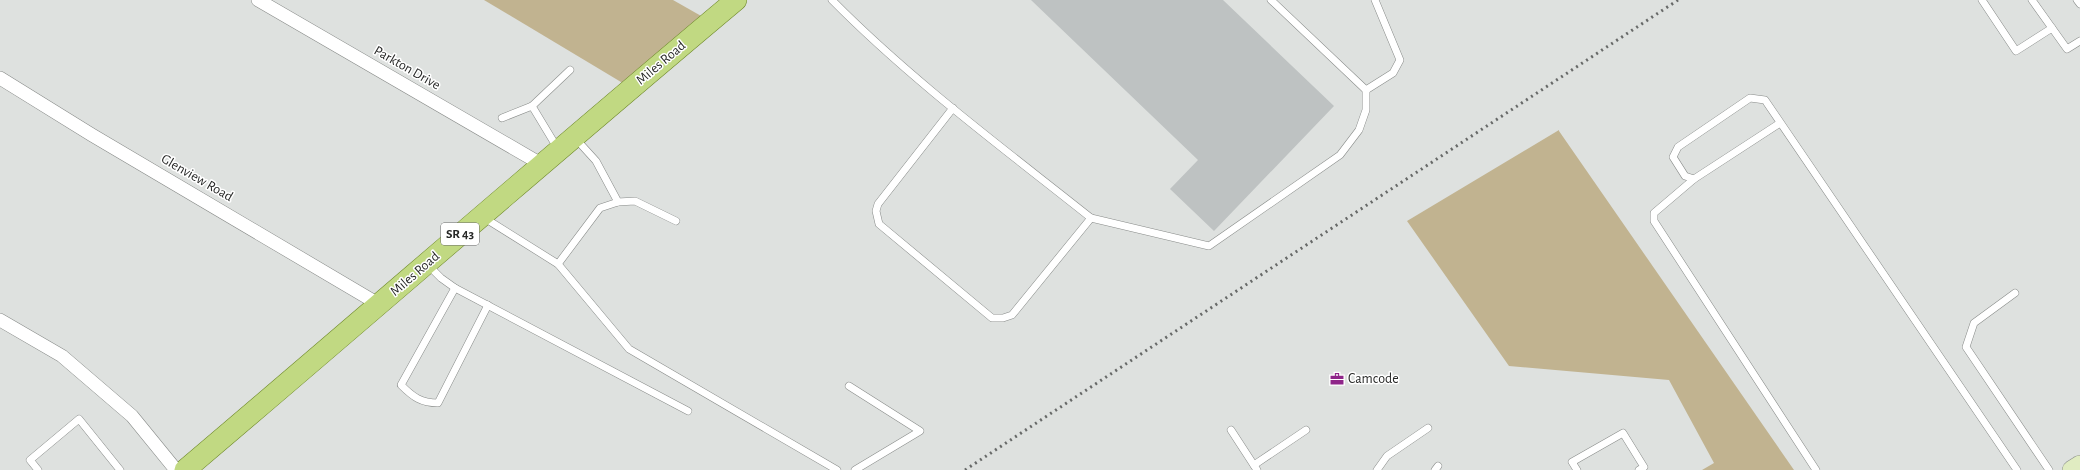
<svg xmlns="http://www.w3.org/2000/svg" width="2080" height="470" viewBox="0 0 2080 470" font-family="'Alegreya Sans',sans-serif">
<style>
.green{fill:#c1b390}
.building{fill:#bec2c2}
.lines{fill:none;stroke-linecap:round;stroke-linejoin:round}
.lane-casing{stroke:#888b89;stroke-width:8}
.street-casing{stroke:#888b89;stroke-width:14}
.secondary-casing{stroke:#888b89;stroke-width:20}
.primary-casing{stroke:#708a2c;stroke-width:22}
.lane{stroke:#fff;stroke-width:7}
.street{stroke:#fff;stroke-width:13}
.secondary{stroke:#e0ecc1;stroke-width:19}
.primary{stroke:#c1d982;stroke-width:21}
.rail{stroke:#676968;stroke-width:3;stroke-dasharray:2 4;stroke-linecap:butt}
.labels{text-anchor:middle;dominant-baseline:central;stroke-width:3;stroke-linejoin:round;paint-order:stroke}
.shield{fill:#fff;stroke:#686868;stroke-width:1}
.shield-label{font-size:13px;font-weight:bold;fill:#272827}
.street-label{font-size:14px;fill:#272827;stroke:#fff}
.poi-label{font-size:14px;fill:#272827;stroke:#fff;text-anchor:start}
</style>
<rect width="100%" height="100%" fill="#dee1df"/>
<g class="green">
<polygon points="484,0 673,0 710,21 631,88"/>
<polygon points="1559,130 1559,131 1794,470 1702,470 1714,463 1669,380 1509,366 1407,221"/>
</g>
<polygon class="building" points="1031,0 1223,0 1334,106 1214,231 1170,189 1198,160"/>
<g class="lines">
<g class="lane-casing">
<g id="lane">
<path d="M 832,0 C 911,80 1003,148 1091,218 L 1012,315 L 1003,318 L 992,318 L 879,224 L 876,211 L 878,204 L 953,108"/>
<polyline points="1982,0 2016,51 2052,28 2067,49 2080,41"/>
<polyline points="2032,0 2052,28"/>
<polyline points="2077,0 2080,4"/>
<polyline points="1366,90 1393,73 1400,60 1375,0"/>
<polyline points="532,106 570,70"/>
<polyline points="502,118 532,106 558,149"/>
<polyline points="1780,123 1694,179 1685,176 1673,157 1678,147 1750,98 1765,100 2017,470"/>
<polyline points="576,139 596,161 618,202"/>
<polyline points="1694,179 1654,213 1654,221 1816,470"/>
<polyline points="483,217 558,264 629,349 837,470"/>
<polyline points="1091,218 1209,246 1340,155 1359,130 1366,110 1366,90 1271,0"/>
<polyline points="558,264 600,208 618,202 635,201 676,221"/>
<polyline points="428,265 441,278 455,288 688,411"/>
<path d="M 455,288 L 401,385 C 413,397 421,403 438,403 L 488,305"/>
<polyline points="2015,293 1974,323 1966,347 2049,470"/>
<polyline points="849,386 920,431 855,470"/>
<polyline points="1231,430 1257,470"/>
<polyline points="1254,465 1306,430"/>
<polyline points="38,470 30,460 79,419 120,470"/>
<polyline points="1377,470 1387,456 1428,428"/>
<polyline points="1435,470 1438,466"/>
<polyline points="1577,470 1572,462 1623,433 1644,467 1639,470"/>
</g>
</g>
<g class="street-casing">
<g id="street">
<polyline points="258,0 541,164"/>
<polyline points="0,78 92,135 380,305"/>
<polyline points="0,320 62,356 132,416 176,470"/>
</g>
</g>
<g class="secondary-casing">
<polyline id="secondary" points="2072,470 2080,465"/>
</g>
<g class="primary-casing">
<path id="primary" d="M 185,470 C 369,314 551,155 736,0"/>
</g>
<use href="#lane" class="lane"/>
<use href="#street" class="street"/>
<use href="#secondary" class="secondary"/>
<use href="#primary" class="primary"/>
<polyline class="rail" points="965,470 1678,0"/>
</g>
<defs>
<g id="office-bare" transform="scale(1.08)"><path d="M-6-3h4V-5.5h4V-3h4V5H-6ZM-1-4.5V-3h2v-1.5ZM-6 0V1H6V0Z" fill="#8f2589" stroke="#fff" stroke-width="2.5" paint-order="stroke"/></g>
</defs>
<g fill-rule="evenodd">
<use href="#office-bare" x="1337" y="379"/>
</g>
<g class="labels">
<rect class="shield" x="441" y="223" width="38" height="22" rx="3"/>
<g class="shield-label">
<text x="460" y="234">SR 43</text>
</g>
<g class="street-label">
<text transform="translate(661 63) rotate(-40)">Miles Road</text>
<text transform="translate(407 68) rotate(30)">Parkton Drive</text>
<text transform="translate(197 178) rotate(30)">Glenview Road</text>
<text transform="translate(415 274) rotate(-41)">Miles Road</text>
</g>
<g class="poi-label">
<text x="1348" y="379">Camcode</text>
</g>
</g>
</svg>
